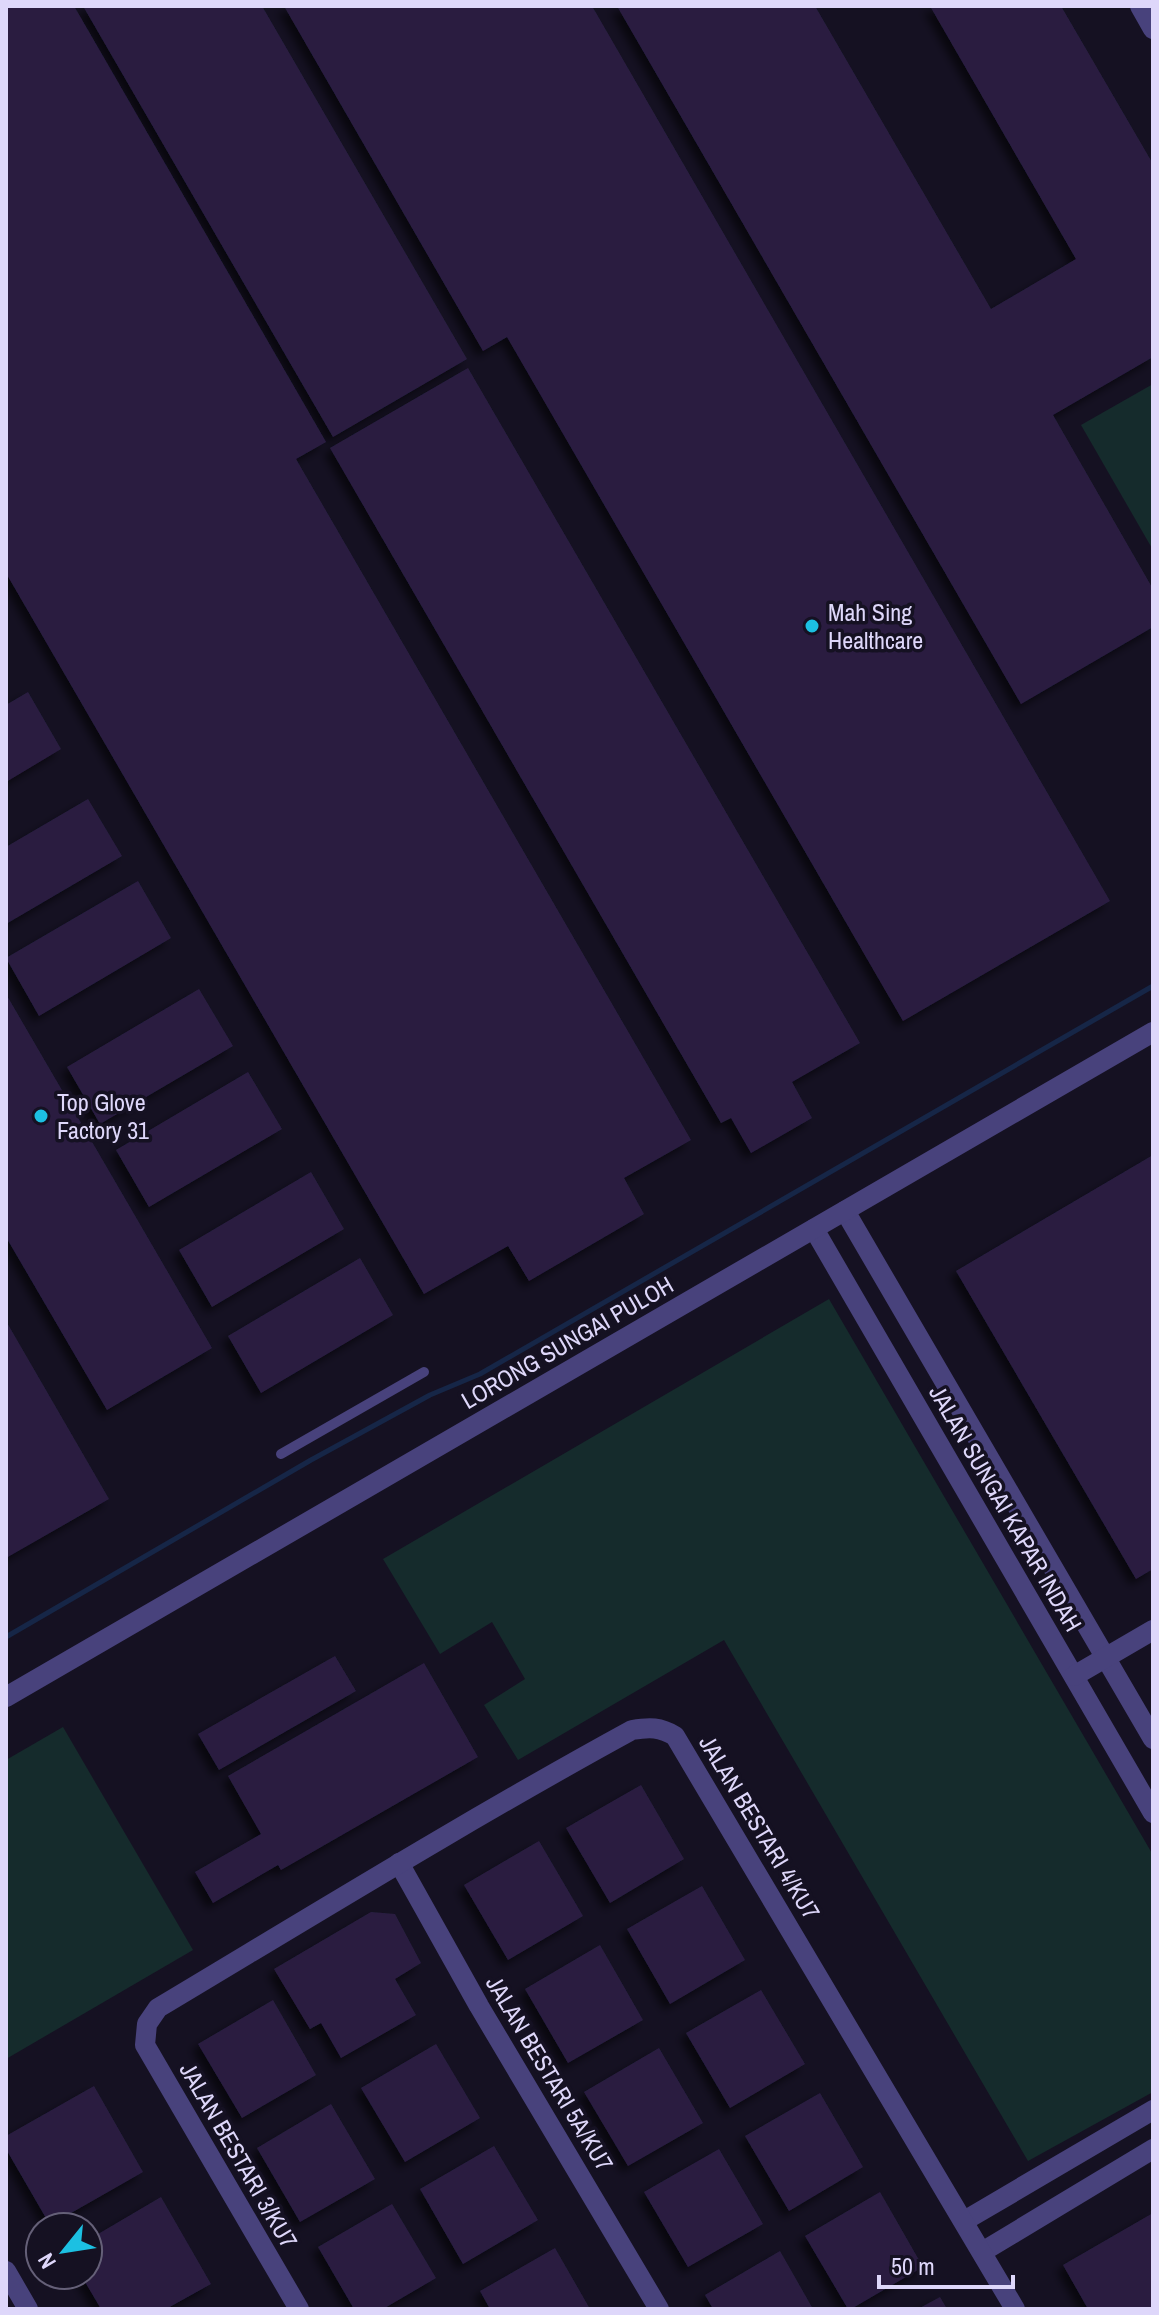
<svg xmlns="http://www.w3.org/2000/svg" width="1159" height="2315" viewBox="0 0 1159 2315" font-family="'Archivo Narrow',sans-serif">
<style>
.green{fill:#152b2c}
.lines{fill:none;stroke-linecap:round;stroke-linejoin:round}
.stream{stroke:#162647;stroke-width:5}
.building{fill:#291f41;filter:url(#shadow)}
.service{stroke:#48427c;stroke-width:10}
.minor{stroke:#48427c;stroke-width:20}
.tertiary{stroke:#48427c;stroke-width:20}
.poi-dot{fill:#1cc0e2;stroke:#151122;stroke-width:3}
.labels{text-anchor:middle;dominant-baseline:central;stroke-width:7;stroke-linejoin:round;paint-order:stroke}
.poi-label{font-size:24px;fill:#ded7fa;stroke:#151122;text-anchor:start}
.street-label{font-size:24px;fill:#ded7fa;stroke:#151122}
</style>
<defs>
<filter id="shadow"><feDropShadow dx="-6" dy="6" stdDeviation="4" flood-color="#0009"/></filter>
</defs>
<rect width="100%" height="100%" fill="#151122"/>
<g class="green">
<polygon points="1153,384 1153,550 1081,425"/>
<polygon points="829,1299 1153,1855 1153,2092 1028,2161 724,1640 518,1760 484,1705 525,1679 492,1622 440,1654 383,1559"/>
<polygon points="63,1727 193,1950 6,2059 6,1760"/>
</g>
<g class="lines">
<polyline class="stream" points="6,1637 311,1460 430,1395 480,1374 1153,986"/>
</g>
<g class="building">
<polygon points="6,6 74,6 326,442 296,459 691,1140 624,1178 644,1214 529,1281 508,1246 424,1294 6,573"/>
<polygon points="83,6 262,6 467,359 333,437"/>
<polygon points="284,6 592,6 1110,901 903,1021 507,337 483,351"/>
<polygon points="617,6 815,6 991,309 1076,259 930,6 1061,6 1153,164 1153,357 1053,415 1153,589 1153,627 1021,704"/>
<polygon points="468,368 860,1043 792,1082 812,1118 751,1153 731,1118 721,1123 330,448"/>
<polygon points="28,692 61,749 6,782 6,705"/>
<polygon points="88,799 122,856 6,924 6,847"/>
<polygon points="138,881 171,938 39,1016 6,958"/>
<polygon points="199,989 233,1046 100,1124 67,1067"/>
<polygon points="6,994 212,1348 107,1410 6,1237"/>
<polygon points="248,1072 282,1129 149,1207 116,1150"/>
<polygon points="1153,1155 1153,1569 1136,1579 956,1271"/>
<polygon points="311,1172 344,1229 212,1307 179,1250"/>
<polygon points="360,1258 393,1315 261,1393 228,1336"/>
<polygon points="6,1321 109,1499 6,1558"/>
<polygon points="335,1656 356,1691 219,1770 198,1734"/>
<polygon points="424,1663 478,1757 281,1870 278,1865 213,1903 195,1872 261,1834 228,1776"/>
<polygon points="641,1785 684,1859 610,1903 566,1828"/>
<polygon points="539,1841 583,1916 508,1960 464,1885"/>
<polygon points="702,1886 745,1960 670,2004 627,1929"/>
<polygon points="371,1912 395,1914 421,1963 395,1979 416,2015 341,2058 321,2023 310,2029 274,1969"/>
<polygon points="600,1945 643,2020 568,2063 525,1989"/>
<polygon points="761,1990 805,2064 730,2108 686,2033"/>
<polygon points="273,2000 316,2075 242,2118 198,2044"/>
<polygon points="436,2044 480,2118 405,2162 361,2088"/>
<polygon points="659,2048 703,2123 628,2166 584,2092"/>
<polygon points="94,2086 143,2172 50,2225 6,2149 6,2136"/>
<polygon points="820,2093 863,2167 789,2211 745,2136"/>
<polygon points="331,2104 375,2179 300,2222 257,2148"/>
<polygon points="494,2146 538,2220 463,2264 420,2189"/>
<polygon points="719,2149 763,2224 688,2267 644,2192"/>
<polygon points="880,2192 923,2267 851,2309 848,2309 805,2236"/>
<polygon points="161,2197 211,2284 166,2309 101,2309 81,2275 88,2275 88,2240"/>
<polygon points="392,2204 436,2278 383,2309 354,2309 318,2247"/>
<polygon points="1153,2213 1153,2309 1088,2309 1063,2265"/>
<polygon points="555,2248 590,2309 490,2309 480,2291"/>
<polygon points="780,2251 813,2309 713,2309 705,2295"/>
<polygon points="940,2297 947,2309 918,2309"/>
</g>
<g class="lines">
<polyline class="service" points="281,1454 424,1372"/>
<g class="minor">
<polyline points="1140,6 1153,29"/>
<polyline points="845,1211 1153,1739"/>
<polyline points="814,1229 1153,1813"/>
<polyline points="1074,1676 1153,1630"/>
<polyline points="399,1863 479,2006 659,2309"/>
<polyline points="964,2221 1153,2110"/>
<polyline points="982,2252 1153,2149"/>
<polyline points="6,2271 28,2309"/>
<path d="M 299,2309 L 145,2045 L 147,2024 L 158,2008 C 315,1914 471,1818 632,1730 C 650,1727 660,1727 675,1736 L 1015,2309"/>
</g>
<polyline class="tertiary" points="6,1697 1153,1032"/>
</g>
<g class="poi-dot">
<circle cx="812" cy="626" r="8"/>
<circle cx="41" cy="1116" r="8"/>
</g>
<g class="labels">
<g class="poi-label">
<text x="828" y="612">Mah Sing<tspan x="828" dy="28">Healthcare</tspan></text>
<text x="57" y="1102">Top Glove<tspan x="57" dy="28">Factory 31</tspan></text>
</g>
<g class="street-label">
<text transform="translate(567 1342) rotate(-30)">LORONG SUNGAI PULOH</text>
<text transform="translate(1006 1508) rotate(60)">JALAN SUNGAI KAPAR INDAH</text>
<text transform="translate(760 1827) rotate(59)">JALAN BESTARI 4/KU7</text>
<text transform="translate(550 2073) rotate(59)">JALAN BESTARI 5A/KU7</text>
<text transform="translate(239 2155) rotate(60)">JALAN BESTARI 3/KU7</text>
</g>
</g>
<rect width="1159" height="2315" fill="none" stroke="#ded7fa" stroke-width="16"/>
<g transform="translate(64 2251) rotate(240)"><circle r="38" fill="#151122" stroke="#656078" stroke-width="2"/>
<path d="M0-6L14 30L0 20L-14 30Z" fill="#1cc0e2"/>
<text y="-12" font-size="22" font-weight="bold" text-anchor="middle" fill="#ded7fa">N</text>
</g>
<path d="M879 2275v12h134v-12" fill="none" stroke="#ded7fa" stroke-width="4"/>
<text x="891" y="2275" font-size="24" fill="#ded7fa" stroke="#151122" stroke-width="6" paint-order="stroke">50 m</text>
</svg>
